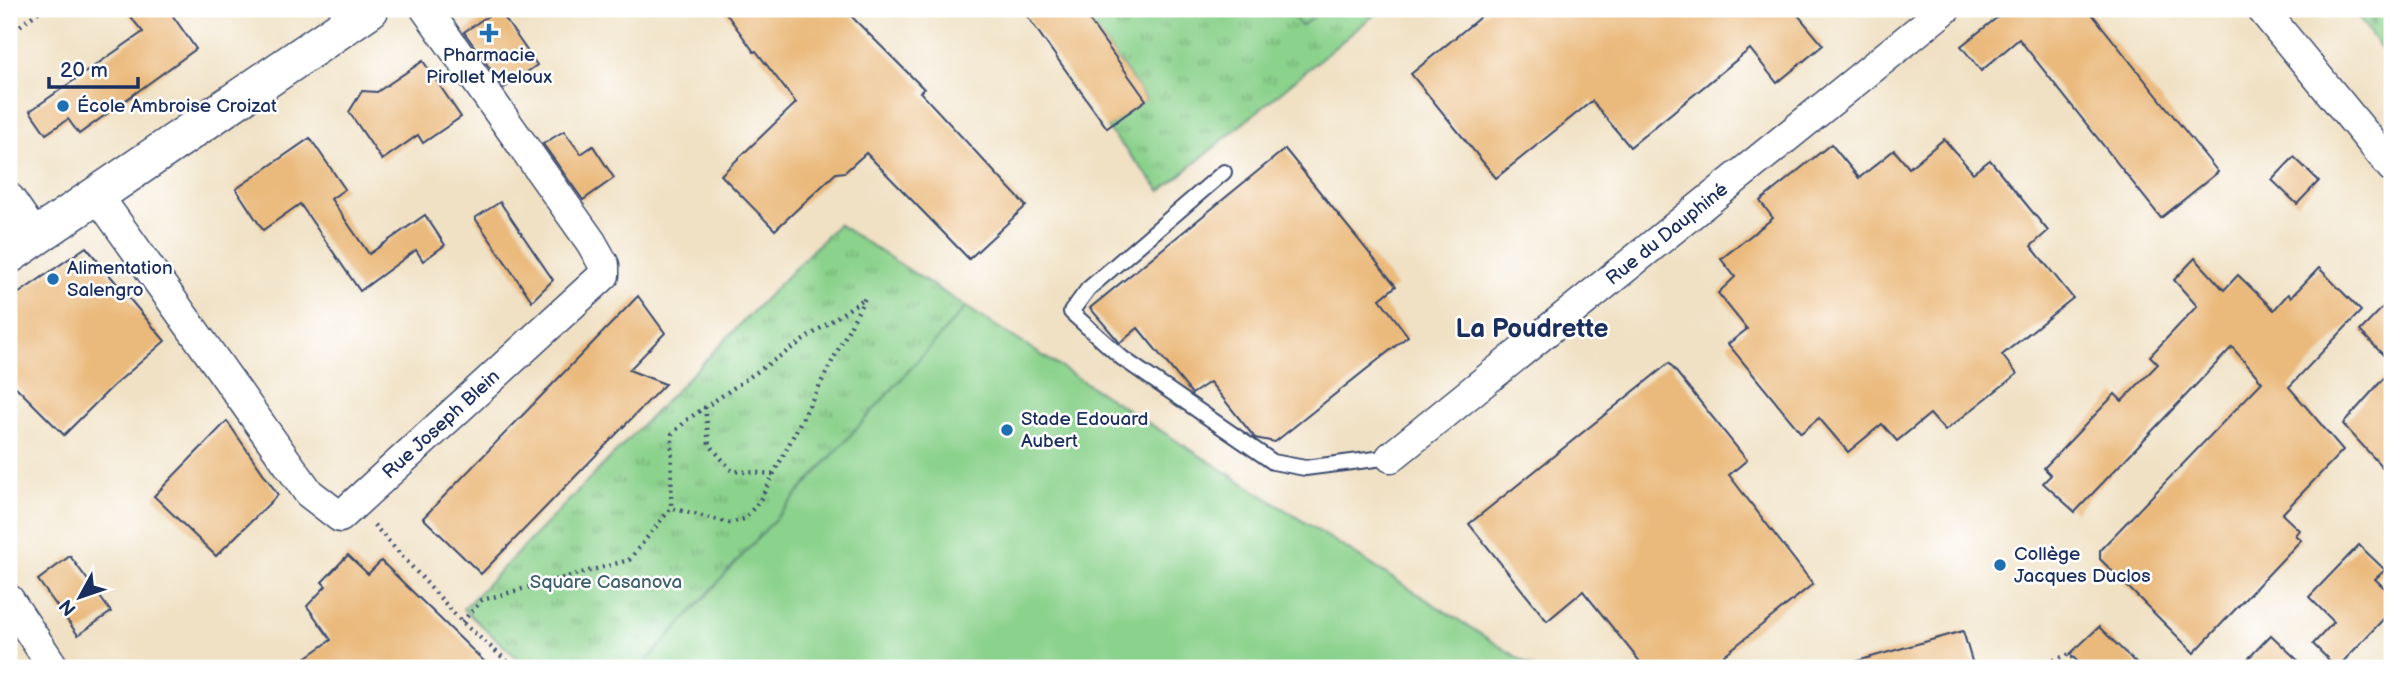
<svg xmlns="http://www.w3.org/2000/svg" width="2401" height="677" viewBox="0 0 2401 677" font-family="'Balsamiq Sans',sans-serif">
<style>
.grass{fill:url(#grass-tufts);stroke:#538075;stroke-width:2}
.cemetery{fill:url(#cemetery-stones);stroke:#538075;stroke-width:2}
.pitch{fill:#8bd28c;stroke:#538075;stroke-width:2}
.building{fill:#eab97c}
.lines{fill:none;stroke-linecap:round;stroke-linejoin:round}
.service-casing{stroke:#3b4a6d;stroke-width:18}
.minor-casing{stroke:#3b4a6d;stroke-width:33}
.tertiary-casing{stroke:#3b4a6d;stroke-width:40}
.path{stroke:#3b4a6d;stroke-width:4.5;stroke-dasharray:2 5;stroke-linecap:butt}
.service{stroke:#fff;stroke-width:14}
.minor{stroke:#fff;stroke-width:30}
.tertiary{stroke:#fff;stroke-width:37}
.poi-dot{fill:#1f6fb2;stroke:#fff;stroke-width:2.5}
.labels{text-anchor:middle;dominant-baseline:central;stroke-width:5;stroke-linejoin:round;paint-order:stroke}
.poi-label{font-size:19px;fill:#1b2f5e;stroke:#fff;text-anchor:start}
.street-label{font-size:19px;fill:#1b2f5e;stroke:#fff}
.park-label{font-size:19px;fill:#3d606c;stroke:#fff}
.district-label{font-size:26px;font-weight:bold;fill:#1b2f5e;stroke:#fff}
</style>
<defs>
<pattern id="grass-tufts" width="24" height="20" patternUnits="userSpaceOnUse" patternTransform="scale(1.75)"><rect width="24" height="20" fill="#8bd28c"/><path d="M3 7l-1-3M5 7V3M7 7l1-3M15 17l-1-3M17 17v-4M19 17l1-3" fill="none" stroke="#71ab76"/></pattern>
<pattern id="cemetery-stones" width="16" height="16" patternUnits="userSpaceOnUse" patternTransform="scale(1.75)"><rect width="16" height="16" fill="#8bd28c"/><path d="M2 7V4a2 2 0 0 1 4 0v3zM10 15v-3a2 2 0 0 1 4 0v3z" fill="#71ab76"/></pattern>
</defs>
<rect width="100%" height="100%" fill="#fff"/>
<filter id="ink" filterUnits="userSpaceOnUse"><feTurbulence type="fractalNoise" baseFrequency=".0143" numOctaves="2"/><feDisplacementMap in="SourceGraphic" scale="14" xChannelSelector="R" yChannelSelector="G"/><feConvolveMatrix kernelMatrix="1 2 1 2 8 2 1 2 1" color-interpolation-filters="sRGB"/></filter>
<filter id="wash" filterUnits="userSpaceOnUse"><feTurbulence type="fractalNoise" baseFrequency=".00686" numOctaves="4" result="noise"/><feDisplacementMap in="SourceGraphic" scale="28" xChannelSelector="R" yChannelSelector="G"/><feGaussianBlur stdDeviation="1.57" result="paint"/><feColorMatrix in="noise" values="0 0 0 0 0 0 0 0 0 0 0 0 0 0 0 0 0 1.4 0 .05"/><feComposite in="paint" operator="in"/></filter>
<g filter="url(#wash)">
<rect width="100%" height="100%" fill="#f0e1c4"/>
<g class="grass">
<polygon points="1081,9 1381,9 1161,191 1107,128 1146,99"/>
<polygon points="838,224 966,307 641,668 528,668 463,609"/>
</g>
<polygon class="cemetery" points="2353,9 2392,9 2392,64"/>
<g class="pitch">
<polygon points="1288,9 1324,9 1301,26"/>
<polygon points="966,307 996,326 1534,668 641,668"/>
</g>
<g id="blocks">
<g class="building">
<polygon points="124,9 168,9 196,49 79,134 68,119 46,134 30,111 143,32"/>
<polygon points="498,9 537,65 504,88 464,32"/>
<polygon points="723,9 844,9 924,89 920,92 1026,206 969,259 866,153 845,172 836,173 775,230 721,175 796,103 756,51 754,52"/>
<polygon points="1022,9 1081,9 1146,100 1107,128"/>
<polygon points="1490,9 1793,9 1823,45 1777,83 1750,49 1630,147 1592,101 1496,178 1411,74"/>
<polygon points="2008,9 2088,9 2218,172 2161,218 2019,39 1981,71 1961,46"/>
<polygon points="423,61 461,117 423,143 418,135 382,160 349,112 362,91 377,92"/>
<polygon points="564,131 581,154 593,146 614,178 583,200 543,144"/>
<polygon points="310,138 345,189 331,199 369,254 425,215 445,245 423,261 416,250 360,291 300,204 263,230 236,189"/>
<polygon points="1944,139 1973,173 1990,160 2048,231 2031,246 2073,298 2002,355 2017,374 1945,431 1930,414 1897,441 1882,424 1848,452 1819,418 1801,433 1728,344 1747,329 1718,293 1735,277 1721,259 1773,218 1760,201 1831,144 1859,178 1894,150 1909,168"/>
<polygon points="1285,149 1396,286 1380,299 1408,336 1275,442 1255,438 1210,382 1192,394 1138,328 1120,343 1090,308"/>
<polygon points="2294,157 2319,181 2297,204 2272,180"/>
<polygon points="500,202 553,280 532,301 475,218"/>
<polygon points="86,247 165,341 112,387 64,435 9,380 9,300"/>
<polygon points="2195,258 2224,290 2238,275 2274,310 2288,294 2291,297 2319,268 2361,311 2289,387 2343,450 2282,514 2299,530 2295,535 2301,540 2194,653 2100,559 2100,550 2262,382 2232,347 2075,512 2043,483 2051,475 2044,468 2115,394 2122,401 2158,364 2150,356 2197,306 2174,280"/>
<polygon points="638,296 665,333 629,370 665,384 481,574 423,518"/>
<polygon points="2392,298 2392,364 2360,331"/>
<polygon points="1669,363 1747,460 1729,475 1813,584 1708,668 1645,668 1583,591 1547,621 1469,524"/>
<polygon points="2392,369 2392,478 2343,424"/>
<polygon points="227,421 278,495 216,556 154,496"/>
<polygon points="2359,545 2385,570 2375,579 2392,595 2392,610 2337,668 2313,644 2334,622 2309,597"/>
<polygon points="348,555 368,574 381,561 491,668 291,668 331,640 307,606 326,586 322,582"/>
<polygon points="70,556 111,612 78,635 38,580"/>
<polygon points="2099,627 2141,668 2084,668 2070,654"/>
<polygon points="1963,631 1974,668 1858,668 1857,661"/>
<polygon points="2271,635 2306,668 2239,668"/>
</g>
</g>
</g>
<g filter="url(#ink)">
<use href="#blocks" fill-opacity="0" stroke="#3b4a6d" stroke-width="2"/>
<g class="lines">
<g class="service-casing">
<polyline id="service" points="1224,172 1088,289 1071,312 1122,358 1273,462 1305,468 1391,457"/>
</g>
<g class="minor-casing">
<g id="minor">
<polyline points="2262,9 2392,167"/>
<path id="s1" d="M 97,195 L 309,493 L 340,517 L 604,275 L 604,265 L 591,242 L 426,9"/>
<polyline points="9,198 36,237"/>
<path id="s2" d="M 1391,457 L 1945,9"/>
<polyline points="9,600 54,668"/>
</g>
</g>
<g class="tertiary-casing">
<polyline id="tertiary" points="9,255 370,9"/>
</g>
<g class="path">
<polyline points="9,34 42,9"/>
<polyline points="705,407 709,444 732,471 774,474"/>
<polyline points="374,525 462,622 515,668"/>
<polyline points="462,622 482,600 629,560 671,508 730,523 744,519 759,502 865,298 688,419 672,434 671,508"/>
<polyline points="2034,668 2070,654 2082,668"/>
</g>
<use href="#service" class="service"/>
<use href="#minor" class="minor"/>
<use href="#tertiary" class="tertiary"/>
</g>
</g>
<g class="poi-dot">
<path d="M485.5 22.5h7v7h7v7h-7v7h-7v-7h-7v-7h7z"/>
<circle cx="63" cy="106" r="7"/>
<circle cx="53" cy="279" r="7"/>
<circle cx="1007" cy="430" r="7"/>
<circle cx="2000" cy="565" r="7"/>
</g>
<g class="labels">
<g class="poi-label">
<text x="489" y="55" text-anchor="middle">Pharmacie<tspan x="489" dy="22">Pirollet Meloux</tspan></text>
<text x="77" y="106">École Ambroise Croizat</text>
<text x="67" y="268">Alimentation<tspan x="67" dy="22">Salengro</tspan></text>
<text x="1021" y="419">Stade Edouard<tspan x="1021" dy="22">Aubert</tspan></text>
<text x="2014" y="554">Collège<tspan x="2014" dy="22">Jacques Duclos</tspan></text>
</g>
<g class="street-label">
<text stroke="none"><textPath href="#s2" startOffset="355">Rue du Dauphiné</textPath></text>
<text stroke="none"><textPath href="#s1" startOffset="542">Rue Joseph Blein</textPath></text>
</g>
<g class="park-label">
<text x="606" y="582">Square Casanova</text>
</g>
<g class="district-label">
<text x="1532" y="329">La Poudrette</text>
</g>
</g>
<rect width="2401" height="677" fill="none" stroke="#fff" stroke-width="35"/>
<g transform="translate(80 597) rotate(230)" stroke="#ffffff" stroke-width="5" paint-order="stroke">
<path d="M0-5L12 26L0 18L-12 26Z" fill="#1b2f5e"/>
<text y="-10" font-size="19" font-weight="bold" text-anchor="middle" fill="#1b2f5e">N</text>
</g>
<path d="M49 77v10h89v-10" fill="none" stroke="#1b2f5e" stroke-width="3.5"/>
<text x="60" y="77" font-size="21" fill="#1b2f5e" stroke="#ffffff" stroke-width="5" paint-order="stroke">20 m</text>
</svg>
